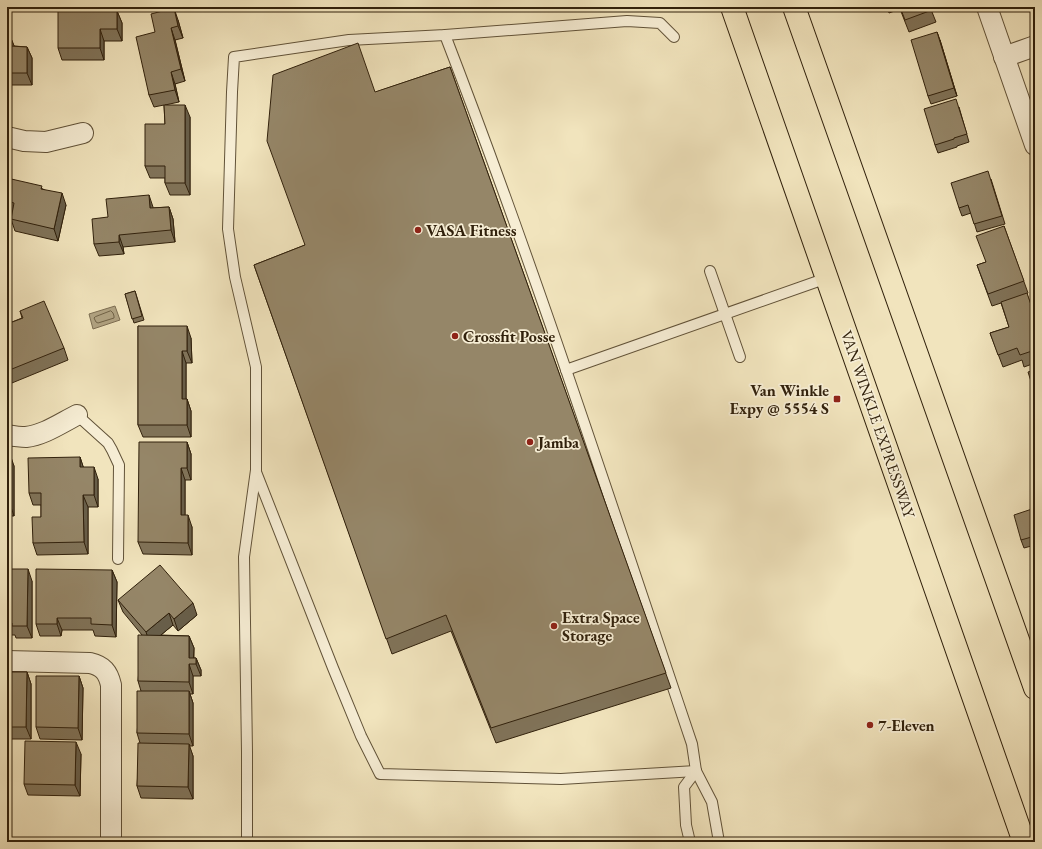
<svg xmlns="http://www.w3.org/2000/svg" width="1042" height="849" viewBox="0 0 1042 849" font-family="'EB Garamond',serif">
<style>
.water{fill:#b0a281;stroke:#7d6e52}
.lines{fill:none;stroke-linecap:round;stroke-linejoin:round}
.shore{stroke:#706246;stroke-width:1}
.service-casing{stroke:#615238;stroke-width:12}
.minor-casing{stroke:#615238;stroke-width:22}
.primary-casing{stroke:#31210c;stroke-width:24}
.service{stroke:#f6edd4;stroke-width:10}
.minor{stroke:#f6edd4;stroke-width:20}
.primary{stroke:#f1e4bd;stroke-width:22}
.wall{fill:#807359;stroke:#31210c}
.shaded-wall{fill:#685e49;stroke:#31210c}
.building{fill:#958668;stroke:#31210c}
.poi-dot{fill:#8f2418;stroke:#f6edd4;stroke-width:1.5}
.labels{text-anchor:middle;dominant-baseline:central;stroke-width:3.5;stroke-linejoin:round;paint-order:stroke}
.poi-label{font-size:16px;font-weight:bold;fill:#31210c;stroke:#f6edd4;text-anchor:start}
.street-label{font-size:16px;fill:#31210c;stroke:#f6edd4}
</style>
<rect width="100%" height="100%" fill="#f1e4bd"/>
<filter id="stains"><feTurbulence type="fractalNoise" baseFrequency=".005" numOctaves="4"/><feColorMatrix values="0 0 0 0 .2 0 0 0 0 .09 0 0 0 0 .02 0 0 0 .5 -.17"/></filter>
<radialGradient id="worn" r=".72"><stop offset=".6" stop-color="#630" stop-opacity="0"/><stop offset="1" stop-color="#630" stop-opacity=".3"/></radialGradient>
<polygon class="water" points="115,306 120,320 93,329 89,314"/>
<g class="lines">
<polygon class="shore" points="111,311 113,313 114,316 114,318 98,323 96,322 94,318 95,317"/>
<g class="service-casing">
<g id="service">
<path d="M 445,35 C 535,268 612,507 692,744 L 696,771 L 712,802 L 719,842"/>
<polyline points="710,271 740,357"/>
<polyline points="566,370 827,278"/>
<polyline points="77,415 108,443 112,450 119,465 118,559"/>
<polyline points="256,472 333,668 361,736 380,774 561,779 696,771"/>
<polyline points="247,842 247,752 244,557 256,470 256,367 235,277 228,229 232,92 234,57 349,40 445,35 627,21 660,23 674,37"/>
<polyline points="690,842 686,825 684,787 696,771"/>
</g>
</g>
<g class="minor-casing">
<g id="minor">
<polyline points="987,7 1035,145"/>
<polyline points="1004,57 1035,46"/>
<polyline points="7,137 24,141 46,142 83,133"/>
<path d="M 7,435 C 13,436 20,437 26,437 C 44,435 61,423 77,415"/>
<path d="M 7,661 L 90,663 C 103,666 108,672 111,685 L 111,842"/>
</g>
</g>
<g class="primary-casing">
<g id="primary">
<polyline points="732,7 1024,842"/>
<polyline points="794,7 1035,688"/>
</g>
</g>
<use href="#service" class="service"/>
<use href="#minor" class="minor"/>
<use href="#primary" class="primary"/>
</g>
<g class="wall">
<polygon points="887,7 930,7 936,22 909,32 900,9 889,13"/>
<polygon points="117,11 122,23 122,41 104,41 104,60 62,60 58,48"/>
<polygon points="178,20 183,38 175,40 185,81 175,84 179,102 165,105 190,117 190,195 170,195 165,183 165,178 150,178 145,166 165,124 164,105 154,107 149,95 155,32"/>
<polygon points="7,36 10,36 14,46 27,47 32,58 32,85 7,85"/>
<polygon points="940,40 957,96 931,104 928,96"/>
<polygon points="450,67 671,688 496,743 451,631 392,654 254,265 305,245 376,92"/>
<polygon points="959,107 969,142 957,146 957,147 938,153 935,145"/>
<polygon points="7,178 43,189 66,205 58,241 15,231 11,219 12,213 7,212"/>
<polygon points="991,179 1005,224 977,232 971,213 962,216 959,208"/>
<polygon points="169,207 173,219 175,242 123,247 124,254 99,256 94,244 108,217 153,208"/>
<polygon points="1004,226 1028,293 1027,294 1035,316 1035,363 1024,367 1022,360 1003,367 990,333 1009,327 1001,303 992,306 977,265 986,262"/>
<polygon points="135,291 144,320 134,323 125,294"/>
<polygon points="20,311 64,348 68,360 7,385 7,324 22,318"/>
<polygon points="138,326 191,338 192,363 186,363 186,399 187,399 191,411 191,437 143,437 138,425"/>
<polygon points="187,442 191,454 191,480 185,480 185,515 192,527 192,555 143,554 138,542"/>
<polygon points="7,454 14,466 14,516 7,516"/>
<polygon points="80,457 83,467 98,479 98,507 88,507 88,554 37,555 33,543 41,517 41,505 33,505 29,493"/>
<polygon points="1035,508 1035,545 1024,548 1021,540"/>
<polygon points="7,569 32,581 32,638 16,638 15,635 10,635 9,631 7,631"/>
<polygon points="112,570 117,582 116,637 95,636 93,630 62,630 61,636 40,636 36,624"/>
<polygon points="118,600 197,615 178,631 173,625 161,635 189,636 194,648 194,658 196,658 201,670 201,676 193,676 193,694 190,694 193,703 193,746 189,746 193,756 193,799 141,798 137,786 140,743 137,733 141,691 138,681 142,635 123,612"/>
<polygon points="7,672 27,672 31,684 31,739 7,739"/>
<polygon points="79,676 83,688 82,740 40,739 36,727"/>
<polygon points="81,754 80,796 28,795 24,784"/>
</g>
<g class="shaded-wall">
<polygon points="174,8 178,20 183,38 178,26"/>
<polygon points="117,11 122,23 122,41 117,29"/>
<polygon points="171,28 175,40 185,81 181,69"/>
<polygon points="100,29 104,41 104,60 100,48"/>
<polygon points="937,32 940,40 957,96 954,88"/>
<polygon points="10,36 15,48 10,46"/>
<polygon points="27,47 32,58 32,85 27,73"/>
<polygon points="171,72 175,84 179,102 175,90"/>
<polygon points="185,105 190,117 190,195 185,183"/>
<polygon points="62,193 66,205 58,241 54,229"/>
<polygon points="149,195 153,207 155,220 150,208"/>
<polygon points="169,207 173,219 175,242 171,230"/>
<polygon points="119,235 123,247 124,254 119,242"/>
<polygon points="187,326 191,338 192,363 187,351"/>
<polygon points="182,351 186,363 186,411 182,399"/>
<polygon points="187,399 191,411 191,437 187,425"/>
<polygon points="187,442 191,454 191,480 187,468"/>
<polygon points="10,454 14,466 14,516 10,504"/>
<polygon points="80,457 84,469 80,467"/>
<polygon points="94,467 98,479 98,507 94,495"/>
<polygon points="181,468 185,480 185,527 181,515"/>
<polygon points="83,495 88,507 88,554 84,542"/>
<polygon points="188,515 192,527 192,555 188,543"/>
<polygon points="28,569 32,581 32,638 27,626"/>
<polygon points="112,570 117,582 116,637 112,625"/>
<polygon points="193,603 197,615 178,631 174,619"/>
<polygon points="169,613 173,625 150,644 146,632"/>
<polygon points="57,618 62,630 61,636 57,624"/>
<polygon points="189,636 194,648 193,664 189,658"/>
<polygon points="196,658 201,670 201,676 196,664"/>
<polygon points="189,664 193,676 193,694 189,682"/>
<polygon points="27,672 31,684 31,739 26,727"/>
<polygon points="79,676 83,688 82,740 78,728"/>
<polygon points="189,691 193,703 193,746 189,734"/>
<polygon points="76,742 81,754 80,796 75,785"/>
<polygon points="189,744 193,756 193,799 188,787"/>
</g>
<g class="building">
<polygon points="900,7 930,7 932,10 905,20"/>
<polygon points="174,8 178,26 171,28 181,69 171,72 175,90 149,95 136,37 155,32 151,14"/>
<polygon points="58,11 117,11 117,29 100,29 100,48 58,48"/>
<polygon points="937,32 954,88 928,96 911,40"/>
<polygon points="7,36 10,36 10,46 27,47 27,73 7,73"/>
<polygon points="358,43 375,92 450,67 666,673 491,728 446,615 386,639 254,265 305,245 267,141 273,75"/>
<polygon points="956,99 967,134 954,138 954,139 935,145 924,109"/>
<polygon points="164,105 185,105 185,183 165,183 165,166 145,166 145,124 165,124"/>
<polygon points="988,171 1002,216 974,224 968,205 959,208 951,183"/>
<polygon points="7,178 42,186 41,189 62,193 54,229 11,219 14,203 7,201"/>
<polygon points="149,195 150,208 169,207 171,230 119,235 119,242 94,244 92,219 108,217 106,199"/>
<polygon points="1004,226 1024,281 988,294 977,265 986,262 976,236"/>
<polygon points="135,291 142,316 132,319 125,294"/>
<polygon points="1027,293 1035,317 1035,350 1020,355 1017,348 998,355 990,333 1009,327 1001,302"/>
<polygon points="44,301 64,348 7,371 7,324 23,318 20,311"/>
<polygon points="138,326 187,326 187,351 182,351 182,399 187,399 187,425 138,425"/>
<polygon points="1035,370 1035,394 1028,372"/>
<polygon points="139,442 187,442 187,468 181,468 181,515 188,515 188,543 138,542"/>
<rect x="7" y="454" width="3" height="50"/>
<polygon points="80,457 80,467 94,467 94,495 83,495 84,542 33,543 32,517 41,517 41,493 29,493 28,458"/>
<polygon points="1035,508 1035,536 1021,540 1014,515"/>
<polygon points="160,565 193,603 174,619 169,613 146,632 118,600"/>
<polygon points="7,569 28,569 27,626 12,626 12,623 7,623"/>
<polygon points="36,569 112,570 112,625 91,624 91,618 57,618 57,624 36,624"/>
<polygon points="138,635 189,636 189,658 196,658 196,664 189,664 189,682 138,681"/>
<polygon points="7,672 27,672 26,727 7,727"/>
<polygon points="36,676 79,676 78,728 36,727"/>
<polygon points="137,691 189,691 189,734 137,733"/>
<polygon points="25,741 76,742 75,785 24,784"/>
<polygon points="138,743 189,744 188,787 137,786"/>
</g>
<g class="poi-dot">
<circle cx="418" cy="230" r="4"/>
<circle cx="455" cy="336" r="4"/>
<rect x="833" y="395" width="8" height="8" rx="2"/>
<circle cx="530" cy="442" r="4"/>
<circle cx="554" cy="626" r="4"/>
<circle cx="870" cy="725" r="4"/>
</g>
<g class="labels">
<g class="poi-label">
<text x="426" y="230">VASA Fitness</text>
<text x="463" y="336">Crossfit Posse</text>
<text x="829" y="390" text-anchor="end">Van Winkle<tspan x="829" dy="18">Expy @ 5554 S</tspan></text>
<text x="538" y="442">Jamba</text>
<text x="562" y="617">Extra Space<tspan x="562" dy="18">Storage</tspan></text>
<text x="878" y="725">7-Eleven</text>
</g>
<g class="street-label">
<text transform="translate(878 424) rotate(71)">VAN WINKLE EXPRESSWAY</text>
</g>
</g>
<rect width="1042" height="849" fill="none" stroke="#f1e4bd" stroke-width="24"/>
<rect x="8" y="8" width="1026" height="833" fill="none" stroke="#31210c" stroke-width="2"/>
<rect x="12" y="12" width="1018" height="825" fill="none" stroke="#31210c"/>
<rect width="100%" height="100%" filter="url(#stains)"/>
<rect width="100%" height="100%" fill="url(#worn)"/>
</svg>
